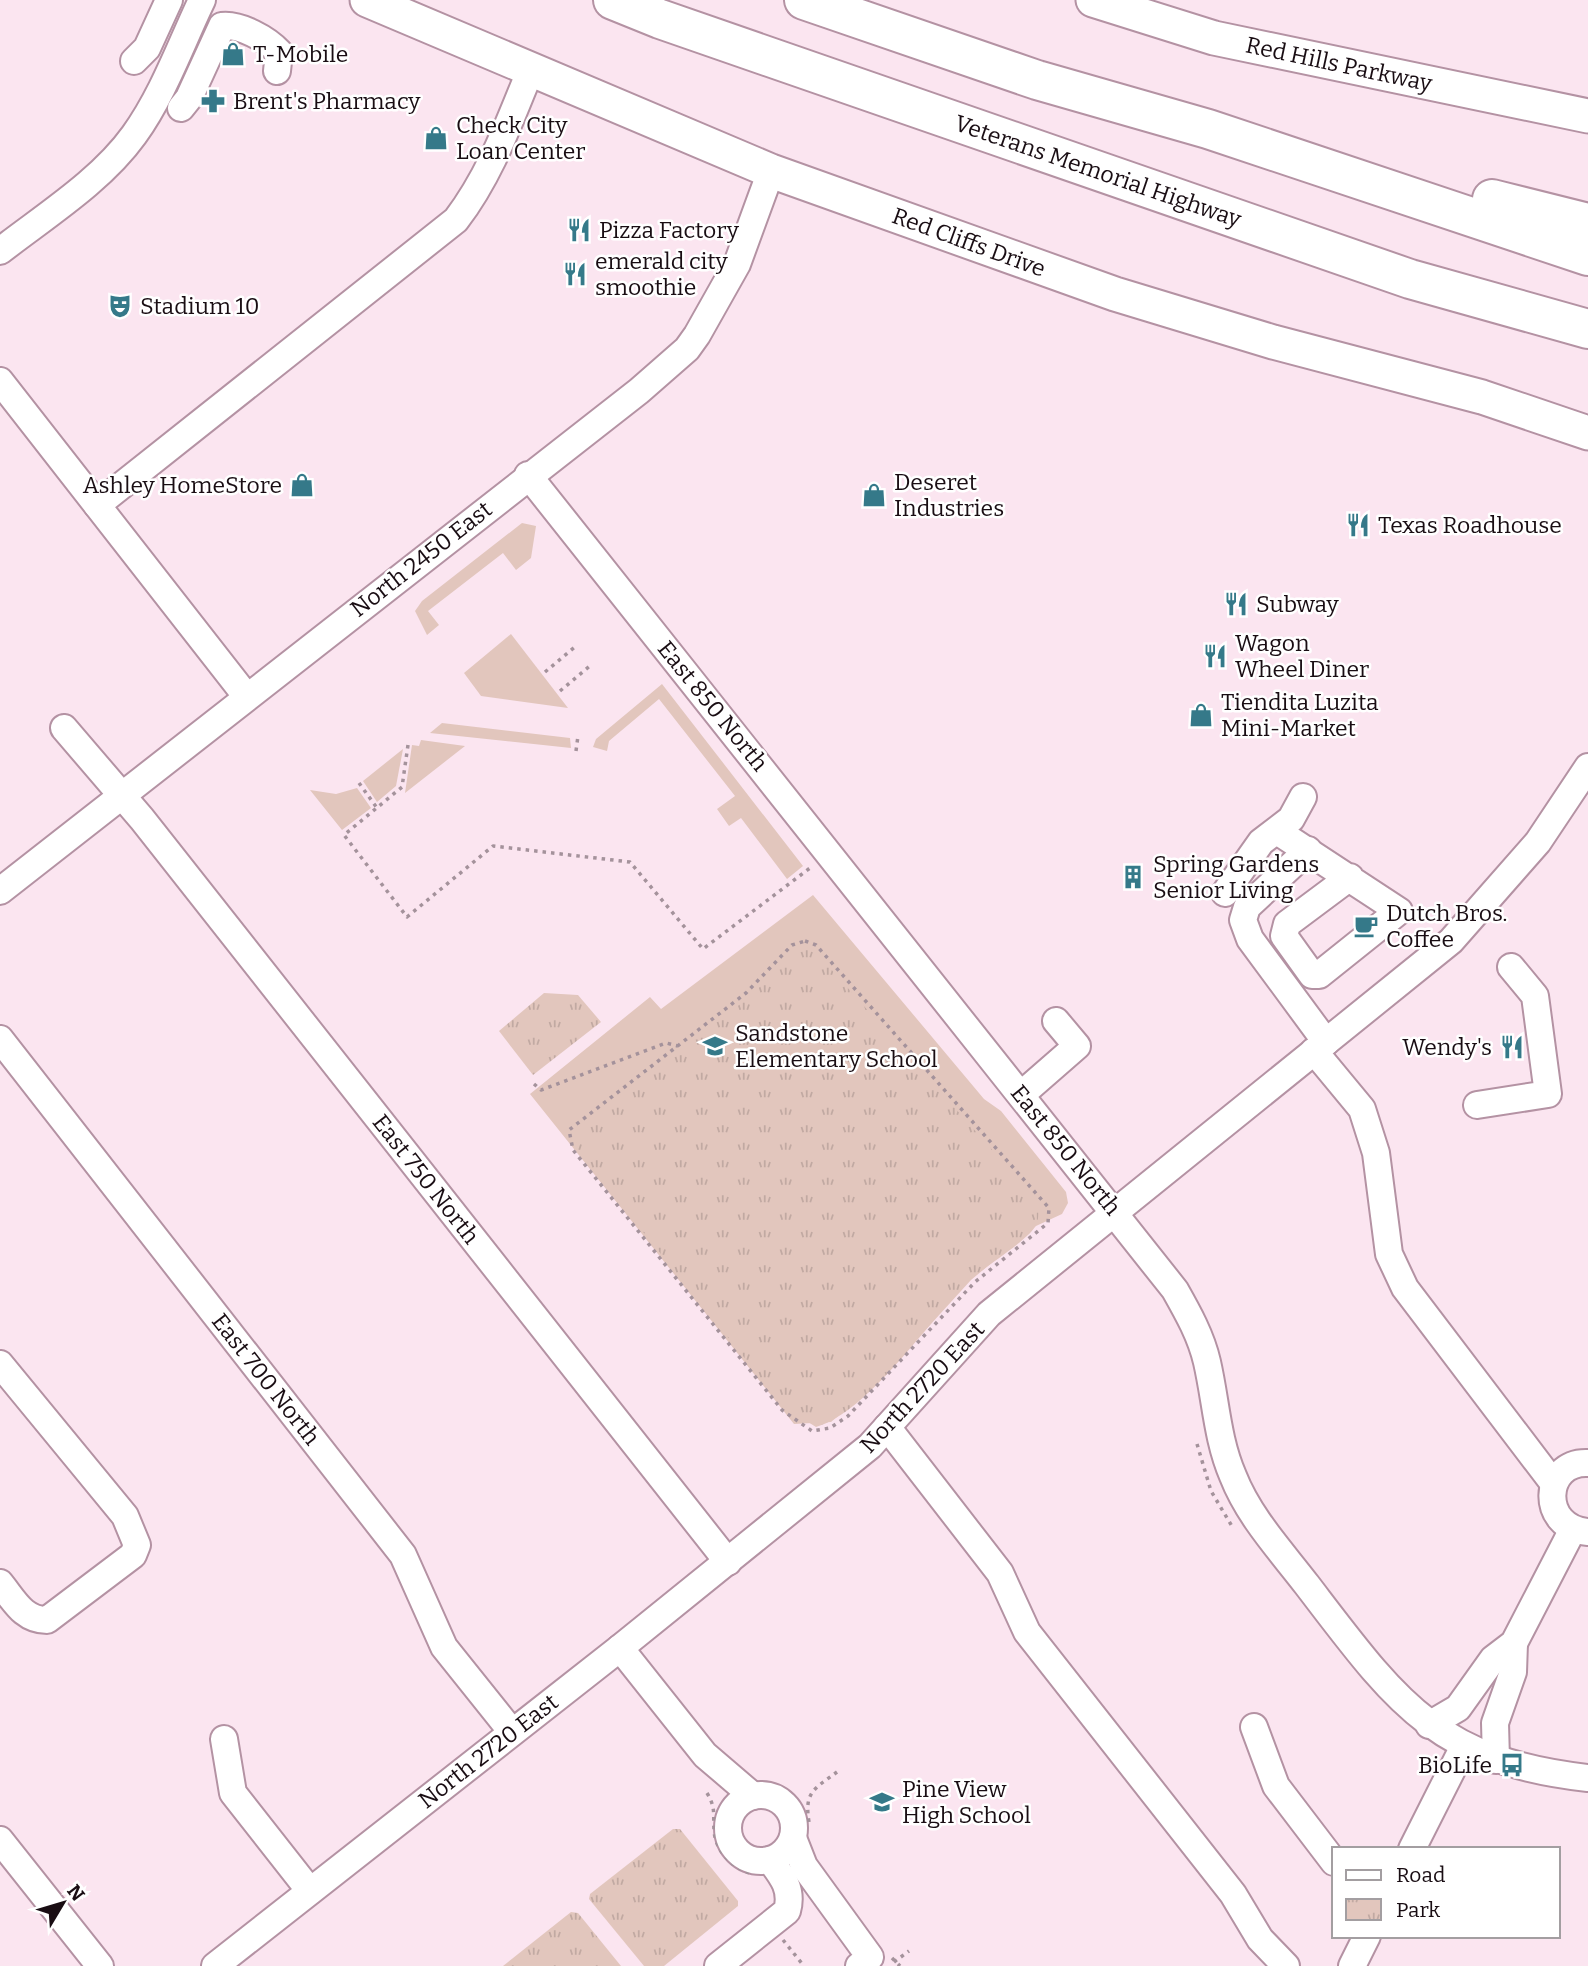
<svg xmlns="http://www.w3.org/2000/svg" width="1588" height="1966" viewBox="0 0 1588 1966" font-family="Bitter,serif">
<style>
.grass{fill:#e2c6bd}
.park{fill:url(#park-tufts)}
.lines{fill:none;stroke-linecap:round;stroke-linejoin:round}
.minor-casing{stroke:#b492a3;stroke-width:30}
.major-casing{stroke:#b492a3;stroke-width:37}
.highway-casing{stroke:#b492a3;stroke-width:42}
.path{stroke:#a4929b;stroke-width:3.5;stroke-dasharray:3.5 5;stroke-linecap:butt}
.minor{stroke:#fff;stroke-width:26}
.major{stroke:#fff;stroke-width:33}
.highway{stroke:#fff;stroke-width:38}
.labels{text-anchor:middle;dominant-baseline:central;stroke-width:5;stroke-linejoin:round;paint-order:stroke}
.poi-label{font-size:23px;fill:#190d13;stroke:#fff;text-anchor:start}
.street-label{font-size:23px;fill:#190d13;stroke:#fff}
</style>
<defs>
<pattern id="park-tufts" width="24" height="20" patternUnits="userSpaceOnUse" patternTransform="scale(1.75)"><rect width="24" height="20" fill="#e2c6bd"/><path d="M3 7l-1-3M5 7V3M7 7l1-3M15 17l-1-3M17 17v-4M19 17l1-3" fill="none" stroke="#c1a9a2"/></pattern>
</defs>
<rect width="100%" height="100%" fill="#fbe5f0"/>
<g class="grass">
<polygon points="522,523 536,526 531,558 516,570 503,553 428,611 439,625 427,635 415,611 422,601"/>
<polygon points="511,634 568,708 481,696 464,673"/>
<polygon points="662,684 803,866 787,879 741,818 729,826 717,809 735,796 659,699 609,741 607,751 593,747 596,739"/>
<polygon points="442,723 570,738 571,748 430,733"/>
<polygon points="421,740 465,746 405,793 412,745 419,746"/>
<polygon points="403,749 396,786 377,802 363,781"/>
<polygon points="357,788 371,808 342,830 310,790 336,794"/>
<polygon points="813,895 984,1099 1001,1111 1066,1192 1068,1203 1062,1214 1036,1226 971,1280 879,1381 831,1422 794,1424 530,1094 650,997 661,1009"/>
</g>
<g class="park">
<path d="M 805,947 L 813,949 L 1036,1199 C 1038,1207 1040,1217 1036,1225 C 1030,1239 984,1267 970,1280 C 929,1320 870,1411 816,1427 L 792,1412 L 772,1392 L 578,1151 L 576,1136 L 583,1124 L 751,996 L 793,953 Z"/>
<polygon points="544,993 578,995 601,1022 533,1075 499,1031"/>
<polygon points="673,1829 680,1829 738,1901 738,1906 664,1966 644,1966 589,1899 590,1894"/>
<polygon points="571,1912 578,1913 621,1966 503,1966"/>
</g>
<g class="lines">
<g class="minor-casing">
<g id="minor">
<polyline points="134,61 147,48 169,0"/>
<path d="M 181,108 L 189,98 L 222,26 C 240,24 267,39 279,52 L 277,71"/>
<path d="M 0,251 C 45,216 101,181 134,135 C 163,95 181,44 202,0"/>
<polyline points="0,381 247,697"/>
<path d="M 528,475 L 1175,1290 C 1188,1313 1201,1336 1207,1362 C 1216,1401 1217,1439 1233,1476 C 1249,1517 1281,1551 1307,1585 C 1395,1700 1435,1761 1588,1778"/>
<path d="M 97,505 L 456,220 C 491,174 509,122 531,69"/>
<polyline points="64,728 142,819 728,1562"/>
<polyline points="1277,831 1399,911 1319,975 1312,975 1284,936 1287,924 1350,877"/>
<polyline points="1308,850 1247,907 1243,920 1250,939 1326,1042"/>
<polyline points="0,891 639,391 687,349 697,335 737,264 771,171"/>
<polyline points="1225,893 1261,842 1291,819 1303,797"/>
<polyline points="0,1039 403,1555 444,1647 512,1732"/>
<polyline points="1314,1051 1362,1109 1376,1153 1389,1254 1405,1288 1554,1484"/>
<polyline points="1022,1094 1077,1046 1056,1021"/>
<polyline points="1477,1105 1548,1094 1535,996 1511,967"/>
<path d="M 0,1364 L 125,1516 L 137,1545 L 133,1555 L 47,1620 C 23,1620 14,1600 0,1583"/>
<polyline points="887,1427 1000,1573 1027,1632 1233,1894 1260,1939 1286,1966"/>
<path d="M 1588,1463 C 1542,1461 1539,1528 1588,1532"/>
<polyline points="620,1648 705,1755 753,1796"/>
<polyline points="1429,1725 1458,1708 1493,1659 1514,1643 1573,1529"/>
<polyline points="1254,1727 1276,1786 1334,1862"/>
<polyline points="224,1739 233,1793 310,1891"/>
<polyline points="1496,1760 1495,1723 1513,1672 1514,1643"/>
<circle cx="761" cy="1828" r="33"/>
<polyline points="793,1838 804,1866 870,1957 859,1966"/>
<polyline points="0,1840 100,1966"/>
<polyline points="1412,1849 1464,1746"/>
<polyline points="215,1966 620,1648 870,1446 989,1314 1451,941 1538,842 1588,767"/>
<path d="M 718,1966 L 787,1911 C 793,1890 783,1877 770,1860"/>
<polyline points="1352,1966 1367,1936"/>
</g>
</g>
<g class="major-casing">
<g id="major">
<polyline points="367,0 771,171 1115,294 1273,342 1482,397 1588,433"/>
<polyline points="1093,0 1214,38 1588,116"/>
</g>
</g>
<g class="highway-casing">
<g id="highway">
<polyline points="613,0 660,19 1410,279 1588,329"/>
<polyline points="804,0 1037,80 1208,129 1588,256"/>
<polyline points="1492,199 1588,223"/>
</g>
</g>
<g class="path">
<polyline points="545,672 576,646"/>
<polyline points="560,691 591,665"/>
<polyline points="408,745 402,787 344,835 407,917 493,846 630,862 703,949 810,868"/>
<polyline points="576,751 578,736"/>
<polyline points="359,783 377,808"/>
<polygon points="805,941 816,945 1049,1208 1048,1223 975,1282 848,1416 830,1428 812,1431 782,1410 573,1150 569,1130 746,993 792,945"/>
<polyline points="534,1084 541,1090 666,1043 678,1046"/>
<polyline points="1197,1444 1211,1491 1233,1528"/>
<path d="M 707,1793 C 716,1808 713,1814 714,1830 C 715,1852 734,1869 753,1874"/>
<path d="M 809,1822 C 804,1792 814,1789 837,1772"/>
<polyline points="783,1940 804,1966"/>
<polyline points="892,1958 900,1966"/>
<polyline points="894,1962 909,1951"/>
</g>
<use href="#minor" class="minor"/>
<use href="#major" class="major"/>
<use href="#highway" class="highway"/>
</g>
<defs>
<g id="shop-bare" transform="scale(1.89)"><path d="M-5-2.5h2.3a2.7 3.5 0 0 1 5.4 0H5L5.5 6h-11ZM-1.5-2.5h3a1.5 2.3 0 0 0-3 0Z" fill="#357989" stroke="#fff" stroke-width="2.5" paint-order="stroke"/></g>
<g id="pharmacy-bare" transform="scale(1.89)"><path d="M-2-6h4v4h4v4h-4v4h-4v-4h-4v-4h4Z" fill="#357989" stroke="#fff" stroke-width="2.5" paint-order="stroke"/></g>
<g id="restaurant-bare" transform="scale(1.89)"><path d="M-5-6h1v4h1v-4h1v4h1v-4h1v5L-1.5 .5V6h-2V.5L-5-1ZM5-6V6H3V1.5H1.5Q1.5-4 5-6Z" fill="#357989" stroke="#fff" stroke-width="2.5" paint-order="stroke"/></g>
<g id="theatre-bare" transform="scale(1.89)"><path d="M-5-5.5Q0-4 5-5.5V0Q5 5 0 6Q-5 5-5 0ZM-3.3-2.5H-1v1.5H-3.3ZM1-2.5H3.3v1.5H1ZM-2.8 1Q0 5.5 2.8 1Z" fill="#357989" stroke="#fff" stroke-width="2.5" paint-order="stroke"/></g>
<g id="building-bare" transform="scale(1.89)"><path d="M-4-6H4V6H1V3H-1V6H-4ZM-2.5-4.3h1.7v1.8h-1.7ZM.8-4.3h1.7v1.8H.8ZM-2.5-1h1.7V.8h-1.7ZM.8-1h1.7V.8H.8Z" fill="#357989" stroke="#fff" stroke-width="2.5" paint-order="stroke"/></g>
<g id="cafe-bare" transform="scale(1.89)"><path d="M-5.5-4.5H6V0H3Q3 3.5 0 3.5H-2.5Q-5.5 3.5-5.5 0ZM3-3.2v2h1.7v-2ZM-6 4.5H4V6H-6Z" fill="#357989" stroke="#fff" stroke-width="2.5" paint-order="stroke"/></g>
<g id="school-bare" transform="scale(1.89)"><path d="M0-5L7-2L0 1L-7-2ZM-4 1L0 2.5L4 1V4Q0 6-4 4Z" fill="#357989" stroke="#fff" stroke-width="2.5" paint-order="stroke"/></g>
<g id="bus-bare" transform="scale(1.89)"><path d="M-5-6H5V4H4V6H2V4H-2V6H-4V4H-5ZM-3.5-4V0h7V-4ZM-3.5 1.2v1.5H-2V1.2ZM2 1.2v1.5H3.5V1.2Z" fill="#357989" stroke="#fff" stroke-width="2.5" paint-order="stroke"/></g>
</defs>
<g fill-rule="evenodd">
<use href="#shop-bare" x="233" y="54"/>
<use href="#pharmacy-bare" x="213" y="101"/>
<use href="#shop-bare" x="436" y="138"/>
<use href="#restaurant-bare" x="579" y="230"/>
<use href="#restaurant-bare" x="575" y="274"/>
<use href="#theatre-bare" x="120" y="306"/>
<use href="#shop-bare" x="302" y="485"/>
<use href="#shop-bare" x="874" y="495"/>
<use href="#restaurant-bare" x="1358" y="525"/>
<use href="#restaurant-bare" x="1236" y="604"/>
<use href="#restaurant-bare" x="1215" y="656"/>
<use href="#shop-bare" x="1201" y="715"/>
<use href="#building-bare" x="1133" y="877"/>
<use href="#cafe-bare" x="1366" y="926"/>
<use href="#school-bare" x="715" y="1046"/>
<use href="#restaurant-bare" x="1512" y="1047"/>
<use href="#bus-bare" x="1512" y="1765"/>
<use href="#school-bare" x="882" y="1802"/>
</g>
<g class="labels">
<g class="poi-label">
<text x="253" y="54">T-Mobile</text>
<text x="233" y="101">Brent's Pharmacy</text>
<text x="456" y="125">Check City<tspan x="456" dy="26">Loan Center</tspan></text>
<text x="599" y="230">Pizza Factory</text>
<text x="595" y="261">emerald city<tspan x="595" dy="26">smoothie</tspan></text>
<text x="140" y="306">Stadium 10</text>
<text x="894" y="482">Deseret<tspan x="894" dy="26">Industries</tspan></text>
<text x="282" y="485" text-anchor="end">Ashley HomeStore</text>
<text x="1378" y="525">Texas Roadhouse</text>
<text x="1256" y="604">Subway</text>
<text x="1235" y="643">Wagon<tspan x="1235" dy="26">Wheel Diner</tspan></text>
<text x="1221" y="702">Tiendita Luzita<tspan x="1221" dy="26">Mini-Market</tspan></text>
<text x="1153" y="864">Spring Gardens<tspan x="1153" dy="26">Senior Living</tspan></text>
<text x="1386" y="913">Dutch Bros.<tspan x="1386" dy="26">Coffee</tspan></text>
<text x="735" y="1033">Sandstone<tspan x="735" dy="26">Elementary School</tspan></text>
<text x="1492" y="1047" text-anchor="end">Wendy's</text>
<text x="1492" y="1765" text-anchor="end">BioLife</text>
<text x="902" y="1789">Pine View<tspan x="902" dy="26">High School</tspan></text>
</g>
<g class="street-label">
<text transform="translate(1339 64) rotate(12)">Red Hills Parkway</text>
<text transform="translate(1098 171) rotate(19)">Veterans Memorial Highway</text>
<text transform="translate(969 242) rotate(20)">Red Cliffs Drive</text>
<text transform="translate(421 559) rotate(-38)">North 2450 East</text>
<text transform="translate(713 706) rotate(51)">East 850 North</text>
<text transform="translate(1066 1150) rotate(51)">East 850 North</text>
<text transform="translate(426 1179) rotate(52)">East 750 North</text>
<text transform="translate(266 1379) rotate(52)">East 700 North</text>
<text transform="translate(922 1387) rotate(-47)">North 2720 East</text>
<text transform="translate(488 1751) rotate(-38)">North 2720 East</text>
</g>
</g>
<rect x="1332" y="1847" width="228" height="91" fill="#ffffff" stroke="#a39ea1" stroke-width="2"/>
<rect x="1346" y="1870" width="35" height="10" fill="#ffffff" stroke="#a39ea1" stroke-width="2"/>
<text x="1396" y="1882" font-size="21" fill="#190d13">Road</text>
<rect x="1346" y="1899" width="35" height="21" fill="url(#park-tufts)" stroke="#a39ea1" stroke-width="2"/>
<text x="1396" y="1917" font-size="21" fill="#190d13">Park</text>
<g transform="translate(63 1903) rotate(52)" stroke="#ffffff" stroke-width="5" paint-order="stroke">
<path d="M0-5L12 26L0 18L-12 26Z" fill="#190d13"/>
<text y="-10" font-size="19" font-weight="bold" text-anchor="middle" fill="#190d13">N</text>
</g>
</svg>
